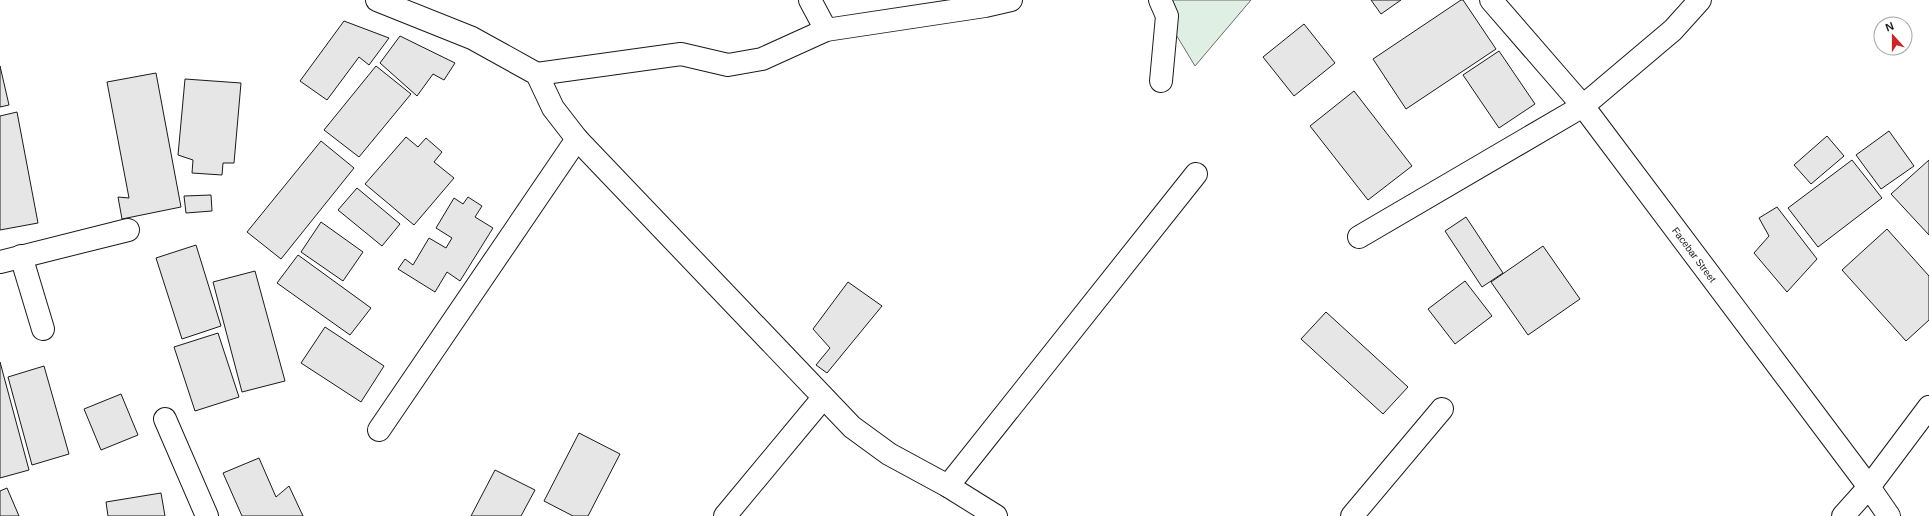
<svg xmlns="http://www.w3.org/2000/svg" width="1929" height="516" viewBox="0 0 1929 516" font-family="Arial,sans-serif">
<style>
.green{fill:#e0efe3;stroke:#6a6a6a}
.building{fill:#e6e6e6;stroke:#1a1a1a}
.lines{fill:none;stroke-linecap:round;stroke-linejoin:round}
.minor-casing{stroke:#1a1a1a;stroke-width:24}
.minor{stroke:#fff;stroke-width:22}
.labels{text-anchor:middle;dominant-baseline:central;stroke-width:3;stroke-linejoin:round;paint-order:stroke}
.street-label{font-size:10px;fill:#1a1a1a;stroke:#fff}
</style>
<rect width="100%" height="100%" fill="#fff"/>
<polygon class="green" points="1155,0 1251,0 1195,66"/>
<g class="building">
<polygon points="1371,0 1401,0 1381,14"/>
<polygon points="1461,0 1463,0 1496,49 1406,109 1373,59"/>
<polygon points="344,21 389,38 369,65 359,57 327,100 300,81"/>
<polygon points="1304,24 1335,63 1294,96 1263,57"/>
<polygon points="400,36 455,63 444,80 433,74 417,96 380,63"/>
<polygon points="1499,51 1535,104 1499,128 1463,75"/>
<polygon points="0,66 9,105 0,107"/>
<polygon points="376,66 411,94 359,157 324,130"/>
<polygon points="156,73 181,207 122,219 118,197 129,198 107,82"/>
<polygon points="185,79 241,83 234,163 223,163 222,175 192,173 193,160 178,155"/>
<polygon points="1354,91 1412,166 1368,200 1310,126"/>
<polygon points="17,112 38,223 0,230 0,116"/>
<polygon points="1889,131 1914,166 1881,189 1856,155"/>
<polygon points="1827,136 1844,156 1811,184 1794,165"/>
<polygon points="406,137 418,147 426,138 442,152 434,162 454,178 414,225 365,184"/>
<polygon points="321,141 354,168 281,259 247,232"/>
<polygon points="1852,160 1882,198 1818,247 1788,208"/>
<polygon points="1929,160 1929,235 1891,194"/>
<polygon points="357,188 400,224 382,246 338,210"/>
<polygon points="211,195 212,211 186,213 184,196"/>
<polygon points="468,197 482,206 475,217 493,228 460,281 447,272 435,292 398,269 405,259 413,265 429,238 446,248 452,238 436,228 454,198 463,204"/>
<polygon points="1777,207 1817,259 1787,292 1754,253 1769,236 1759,218"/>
<polygon points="1466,217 1503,273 1482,287 1445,231"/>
<polygon points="321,222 363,252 343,281 301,252"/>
<polygon points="1887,229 1929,276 1929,320 1906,341 1842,270"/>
<polygon points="196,245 221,326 182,339 156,258"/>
<polygon points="1543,246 1580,299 1528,335 1491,282"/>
<polygon points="298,255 371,308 350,335 277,283"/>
<polygon points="255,271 285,381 242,392 213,282"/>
<polygon points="1465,281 1492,316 1455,344 1428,309"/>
<polygon points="848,282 882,306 827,373 816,365 830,348 813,329"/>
<polygon points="1326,312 1408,387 1383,414 1301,339"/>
<polygon points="325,327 384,366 361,402 301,363"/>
<polygon points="218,333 239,397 195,411 174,347"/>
<polygon points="0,362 29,470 0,478"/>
<polygon points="44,366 69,454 32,465 8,377"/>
<polygon points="121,394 138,435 101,450 84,409"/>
<polygon points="579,433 620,454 588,516 573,516 544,501"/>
<polygon points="259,458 276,497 289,486 303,516 242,516 223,473"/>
<polygon points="495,470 535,490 521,516 471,516"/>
<polygon points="7,488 19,516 0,516 0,491"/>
<polygon points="161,493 165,516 108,516 106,502"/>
</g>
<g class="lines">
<g class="minor-casing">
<g id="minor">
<polyline points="377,0 472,38 537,74 553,108 577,139 852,427 889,454 948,486 996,516"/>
<polyline points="810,0 826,30"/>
<polyline points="1160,0 1167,16 1161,81"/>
<path id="s1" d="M 1491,0 L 1583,106 L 1869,487 L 1889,516"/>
<polyline points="537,74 681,54 728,65 762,59 826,30 985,6 1011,0"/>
<polyline points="1359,237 1583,106 1673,30 1700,0"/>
<polyline points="21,256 43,329"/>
<polyline points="0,262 128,230"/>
<polyline points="165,419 207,516"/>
<polyline points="379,430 577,139"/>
<polyline points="948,486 1196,174"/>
<polyline points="725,516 823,398"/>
<polyline points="1352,516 1442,409"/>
<polyline points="1843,516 1869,487 1929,407"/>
</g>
</g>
<use href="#minor" class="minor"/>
</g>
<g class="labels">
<g class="street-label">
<text stroke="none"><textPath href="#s1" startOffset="326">Facebar Street</textPath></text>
</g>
</g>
<g transform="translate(1893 36) rotate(339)"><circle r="19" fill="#ffffff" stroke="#a3a3a3"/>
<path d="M0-3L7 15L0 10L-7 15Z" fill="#c62828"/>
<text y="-6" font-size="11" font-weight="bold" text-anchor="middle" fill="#1a1a1a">N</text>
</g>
</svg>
